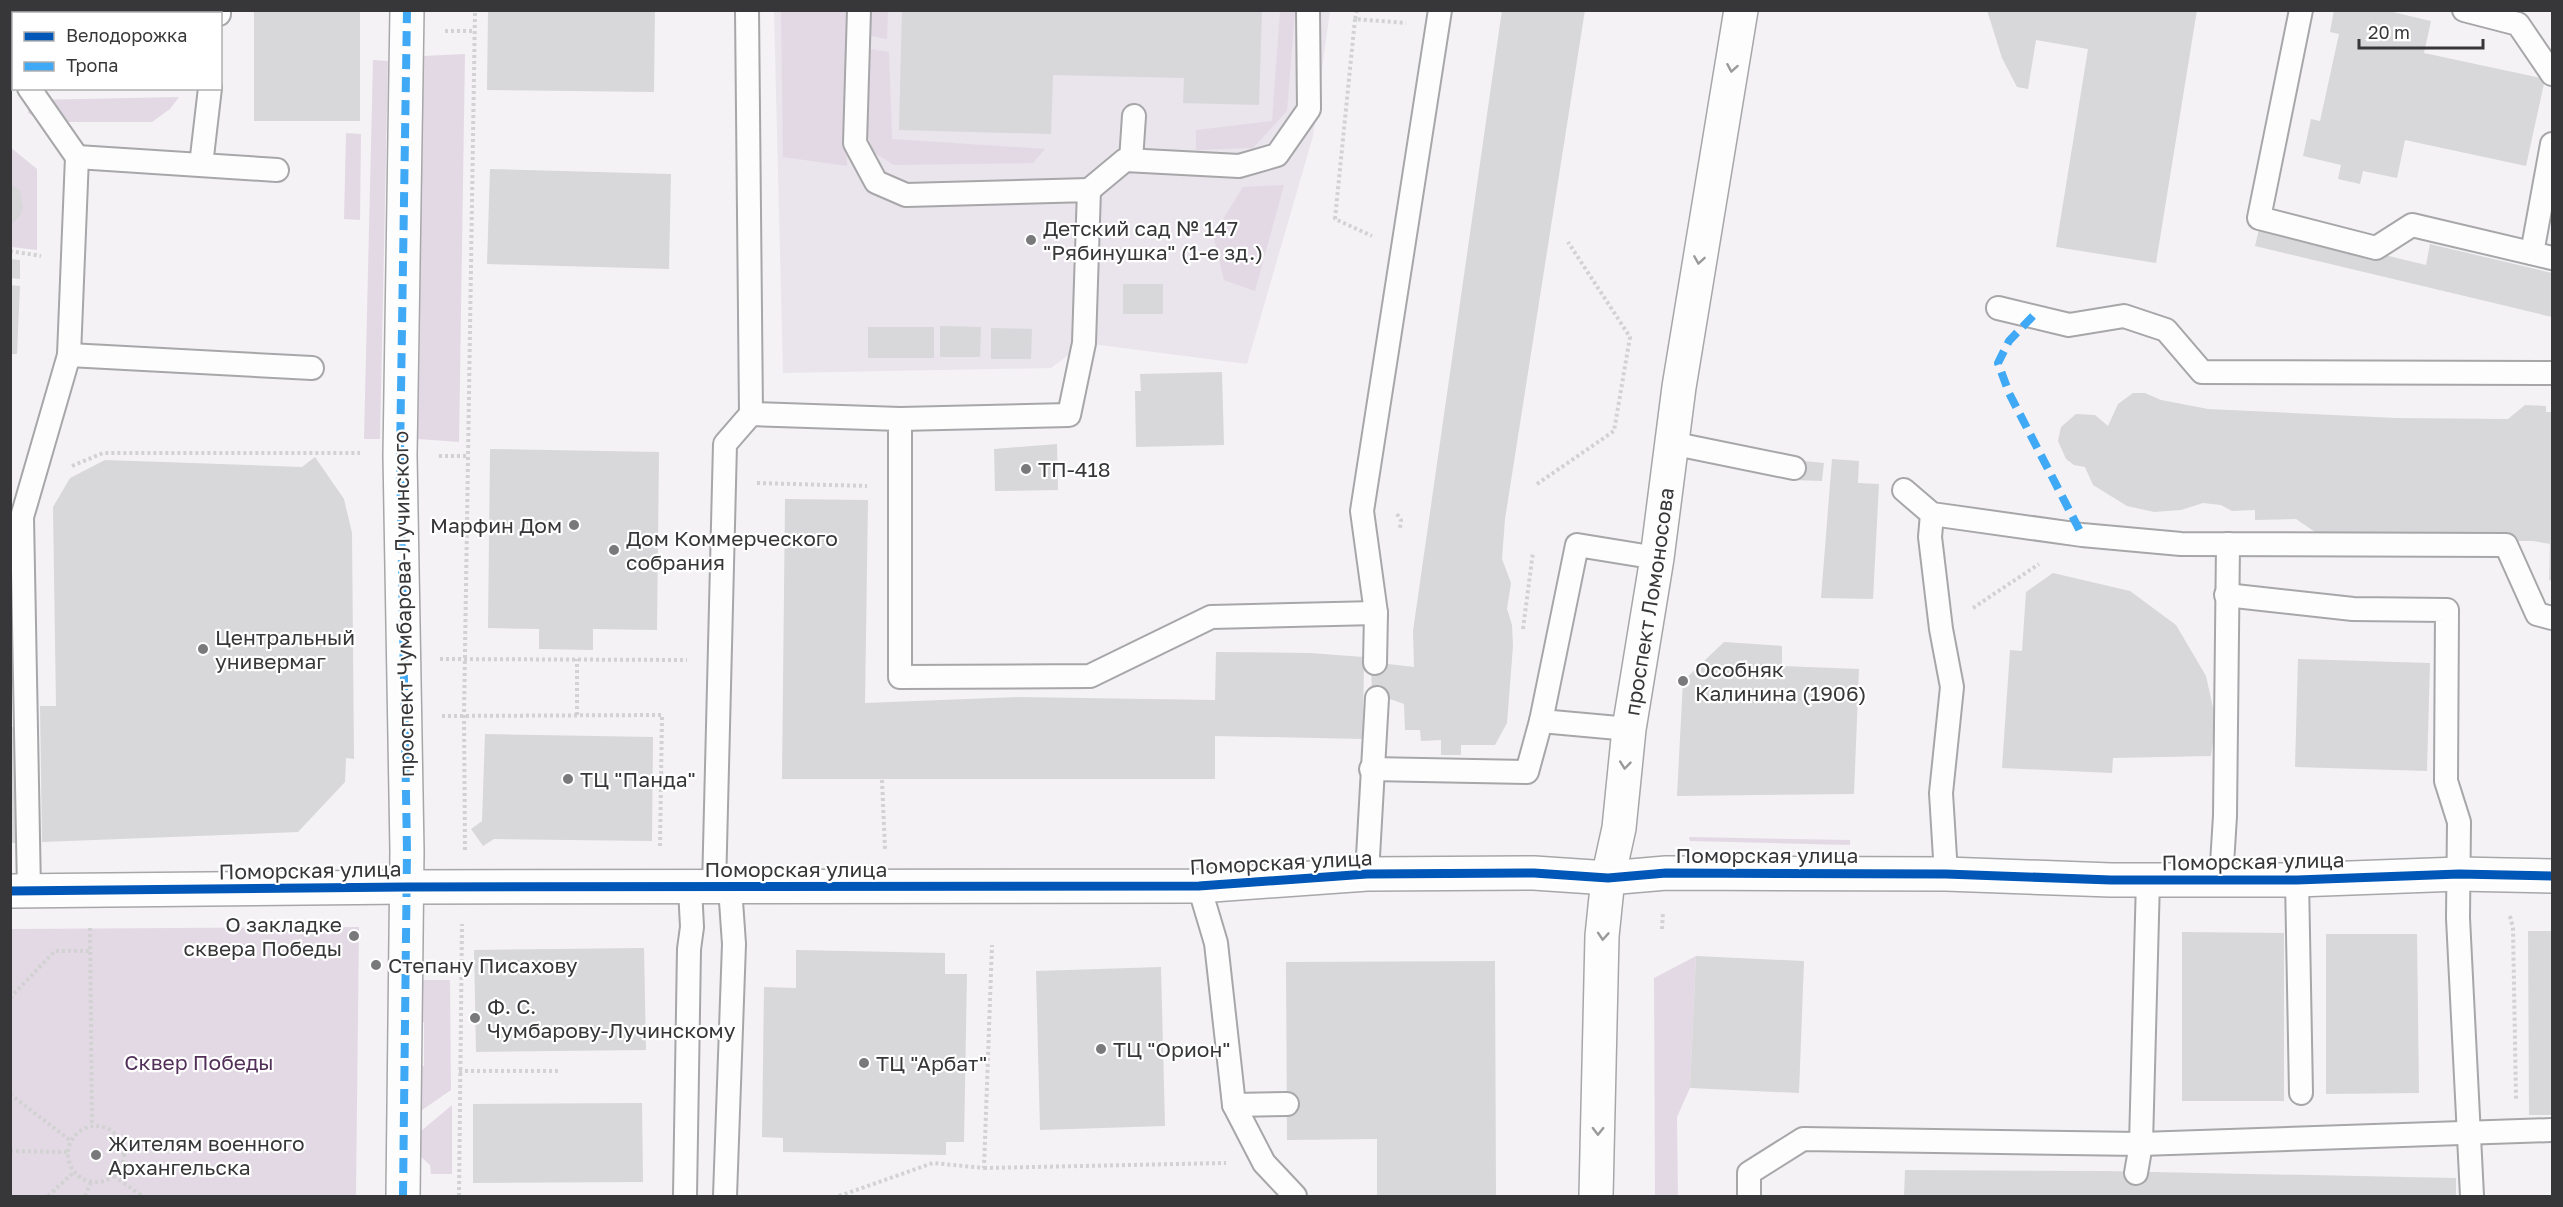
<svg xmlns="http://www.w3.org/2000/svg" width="2563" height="1207" viewBox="0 0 2563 1207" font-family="'Golos Text',sans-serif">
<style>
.built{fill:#eae4ec}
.green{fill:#e3d9e5}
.building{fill:#d8d7d9}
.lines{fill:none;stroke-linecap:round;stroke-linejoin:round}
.service-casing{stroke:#a7a6a8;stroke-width:26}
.pedestrian-casing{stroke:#a7a6a8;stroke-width:36}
.minor-casing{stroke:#a7a6a8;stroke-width:36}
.primary-casing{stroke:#a7a6a8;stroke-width:36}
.path{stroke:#d2d2d2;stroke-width:4;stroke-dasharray:3 3;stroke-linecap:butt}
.service{stroke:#fdfdfe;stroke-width:22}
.pedestrian{stroke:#fdfdfe;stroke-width:33}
.minor{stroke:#fdfdfe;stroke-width:33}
.primary{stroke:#fdfdfe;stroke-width:33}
.quiet{stroke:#3fa9f5;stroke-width:8;stroke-dasharray:15 8;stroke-linecap:butt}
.cycleway-casing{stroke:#fff;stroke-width:13}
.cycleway{stroke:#0057b8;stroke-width:9}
.oneway{stroke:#9a9a9b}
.poi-dot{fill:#79787a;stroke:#fff;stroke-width:2}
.labels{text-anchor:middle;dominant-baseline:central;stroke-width:4.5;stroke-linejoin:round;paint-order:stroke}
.poi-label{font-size:21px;fill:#373638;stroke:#fff;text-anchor:start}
.street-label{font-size:21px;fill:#373638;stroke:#fff}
.park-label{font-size:21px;fill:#53305a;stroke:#fff}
</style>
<rect width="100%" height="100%" fill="#f4f2f5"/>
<polygon class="built" points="774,11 1330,11 1313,136 1247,364 1084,343 1051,368 783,373"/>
<g class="green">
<polygon points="781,11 847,11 847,166 783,157"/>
<polygon points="866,11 888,11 887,39 865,35"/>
<polygon points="1280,11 1295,11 1287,111 1253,148 1196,150 1196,130 1272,121"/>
<polygon points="869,49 889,52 892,139 1045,149 1033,163 894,165 873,152 863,120"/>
<polygon points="465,54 459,442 418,439 423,56"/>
<polygon points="373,60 388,61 380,439 364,439"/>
<polygon points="179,97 170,109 152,122 43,122 28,113 29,100"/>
<polygon points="346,133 361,134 360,220 344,219"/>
<polygon points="10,147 37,169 37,250 11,247"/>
<polygon points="1284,185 1255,291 1224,280 1213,235 1243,187"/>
<polygon points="1689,837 1850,840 1850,845 1690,841"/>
<polygon points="359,927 356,1196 11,1196 11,929"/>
<polygon points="1696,956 1690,1088 1677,1117 1678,1196 1655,1196 1654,978"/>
<polygon points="414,980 450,980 451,1090 415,1115 415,1067 424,1066 424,1022 415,1022"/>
<polygon points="452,1105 452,1174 431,1174 430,1165 420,1156 414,1137"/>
</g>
<g class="building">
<rect x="67" y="10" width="88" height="4"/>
<rect x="254" y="10" width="106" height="111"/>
<polygon points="488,10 655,10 654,92 487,90"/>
<polygon points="902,10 1262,10 1259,105 1183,103 1184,78 1053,75 1051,134 899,130"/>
<polygon points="1502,10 1585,10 1505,519 1502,559 1511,583 1507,609 1512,625 1513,646 1507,723 1495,745 1461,745 1461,755 1441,755 1441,740 1421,741 1420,730 1405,730 1404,704 1387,698 1372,698 1371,662 1414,667 1413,631"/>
<polygon points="1987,10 2197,10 2156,263 2056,247 2088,49 2036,40 2028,89 2017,87 2002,58"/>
<polygon points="2334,10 2384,10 2431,21 2424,53 2545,79 2526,166 2405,140 2397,178 2363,171 2360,184 2338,179 2341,165 2303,156 2311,119 2320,121 2339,34 2330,32"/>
<polygon points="490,169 671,174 669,269 487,264"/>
<polygon points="10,183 20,191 23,208 20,216 10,226"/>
<polygon points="2260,225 2426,265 2430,244 2552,273 2552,317 2255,246"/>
<polygon points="10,259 20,260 20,279 10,278"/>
<rect x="1123" y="284" width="40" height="30"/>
<polygon points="10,285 20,286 17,354 10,354"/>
<polygon points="940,326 981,327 980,357 940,357"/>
<rect x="868" y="327" width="66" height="31"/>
<polygon points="991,328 1032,329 1031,359 991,359"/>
<polygon points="1222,372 1224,445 1136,447 1135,391 1141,391 1140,374"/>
<polygon points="2133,393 2145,393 2161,400 2208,409 2396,418 2508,419 2525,405 2546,406 2546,412 2552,412 2552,581 2549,580 2550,544 2533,541 2493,541 2487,533 2368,534 2343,543 2315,532 2296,519 2255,520 2255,510 2232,511 2221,505 2203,503 2181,510 2154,512 2127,506 2093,485 2085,467 2074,465 2066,459 2058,441 2061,427 2076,414 2095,415 2108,426 2118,404"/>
<polygon points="1057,444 1058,490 995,491 994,449"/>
<polygon points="490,449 659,452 657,630 593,629 593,650 539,649 539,629 488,628"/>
<polygon points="315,457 344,499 352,533 354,759 346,758 345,782 298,832 42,842 40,706 56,706 53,507 70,478 105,460 302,467"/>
<polygon points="1832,459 1859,461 1858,483 1879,484 1873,599 1821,598"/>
<polygon points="1794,460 1824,463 1822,481 1793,480"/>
<polygon points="785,499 868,500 865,703 1018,697 1215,700 1216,652 1310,653 1364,657 1363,739 1215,736 1215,779 782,779"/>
<polygon points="2053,573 2130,591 2176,625 2206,676 2216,721 2211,756 2113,758 2112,773 2002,768 2010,650 2022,651 2026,592"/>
<polygon points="1724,642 1782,646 1782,666 1859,669 1854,794 1677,796 1683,681"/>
<polygon points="2298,659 2430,663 2427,771 2295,767"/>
<polygon points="10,727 16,727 17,843 10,843"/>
<polygon points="485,734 653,737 652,841 494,839 483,846 471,829 482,821"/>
<polygon points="2528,931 2552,931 2552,1115 2529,1115"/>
<polygon points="2182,932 2284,933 2284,1101 2182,1101"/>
<polygon points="2326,934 2417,934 2419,1093 2326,1094"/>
<polygon points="644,948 646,1050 476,1052 474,950"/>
<polygon points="796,950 945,953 945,974 967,974 964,1142 946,1142 946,1155 783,1152 783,1138 762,1137 764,987 796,988"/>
<polygon points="1696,956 1804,961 1799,1093 1690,1088"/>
<polygon points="1495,961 1496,1196 1377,1196 1377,1139 1287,1140 1286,962"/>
<polygon points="1161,967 1165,1126 1040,1130 1036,971"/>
<polygon points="642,1103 643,1182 473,1183 473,1104"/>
<polygon points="1905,1170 2104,1171 2456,1178 2456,1196 1904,1196"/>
</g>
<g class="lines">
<g class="service-casing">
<g id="service">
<polyline points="747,10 751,414"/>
<polyline points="859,10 855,143 876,182 906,195 1089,190 1084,343 1069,415 900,419"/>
<polyline points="2301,10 2259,218 2376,248 2412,225 2552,258"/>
<polyline points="2464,10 2518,24 2552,74"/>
<polyline points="219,14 219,10"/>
<polyline points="10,63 14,67"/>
<polyline points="77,157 277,170"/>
<polyline points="1131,160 1134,116"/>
<polyline points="201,165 210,88"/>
<polyline points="1089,190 1125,160 1239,166 1277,155 1309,109 1308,10"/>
<polyline points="2532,253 2552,144"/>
<polyline points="1998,308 2069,325 2124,316 2166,330 2202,372 2552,373"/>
<polyline points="69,355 312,368"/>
<polyline points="1671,443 1794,468"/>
<polyline points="1904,490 1932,514 2082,535 2181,544 2506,545 2537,614 2552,618"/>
<polyline points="1932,514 1930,537 1941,629 1952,687 1941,793 1946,874"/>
<polyline points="2226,595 2353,609 2447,610 2446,781 2459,822 2458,918 2472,1196"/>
<polyline points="1375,663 1376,613 1362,511 1440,10"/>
<polyline points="1541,721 1629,729"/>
<polyline points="1371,769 1527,772 1541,721 1577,545 1657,558"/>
<polyline points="1367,874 1377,698"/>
<polyline points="2221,880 2225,816 2228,544"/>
<polyline points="2297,880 2301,1093"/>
<polyline points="1199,886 1216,943 1234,1105 1264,1163 1295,1196"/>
<polyline points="714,888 725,444 751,414 900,419 900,677 1090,676 1211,617 1376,613"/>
<polyline points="29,891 22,517 69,355 77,157 29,88"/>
<polyline points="1234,1105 1287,1104"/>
<polyline points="2136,1173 2141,1144 2148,880"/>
<polyline points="685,1196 689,949 692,927 690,888"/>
<polyline points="725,1196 734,944 730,887"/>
<polyline points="1749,1196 1749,1173 1803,1139 2141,1144 2552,1130"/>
</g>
</g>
<g class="pedestrian-casing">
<polyline id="pedestrian" points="403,1196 407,851 400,455 407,10"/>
</g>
<g class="minor-casing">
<polyline id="minor" points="10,891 406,887 1199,886 1367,874 1534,873 1608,878 1666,873 1946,874 2111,880 2297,880 2459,874 2552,876"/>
</g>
<g class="primary-casing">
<g id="primary">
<path id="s1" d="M 1596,1196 L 1602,936 L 1608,878 L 1619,828 L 1629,729 L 1657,558 L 1679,387 L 1741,10"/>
</g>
</g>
<g class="path">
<polyline points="1357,10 1355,19 1406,23"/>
<polyline points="43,14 47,10"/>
<polyline points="1355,19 1335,219 1372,236"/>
<polyline points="445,31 474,31"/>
<polyline points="10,251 41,256"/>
<polyline points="439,456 468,456"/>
<polyline points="72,466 103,453 360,453"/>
<polyline points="757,483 867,486"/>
<polyline points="1537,484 1614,431 1630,337 1568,242"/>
<polyline points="1397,514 1401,520 1400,529"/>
<polyline points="1973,608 2039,564"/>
<polyline points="1523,629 1533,552"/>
<polyline points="440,659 687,660"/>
<polyline points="577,715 577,659"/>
<polyline points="442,716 662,715 660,848"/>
<polyline points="882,780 885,849"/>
<polyline points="465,850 464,715 475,10"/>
<polyline points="2510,916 2513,928 2516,1099"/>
<polyline points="90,928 92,1126"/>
<polyline points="1662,929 1663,912"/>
<polyline points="10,998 55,951 91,951"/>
<polyline points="459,1071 560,1071"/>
<polyline points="10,1094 71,1141"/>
<circle cx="96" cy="1154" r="28"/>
<polyline points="10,1151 67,1152"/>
<polyline points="984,1168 1226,1163"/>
<polyline points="114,1176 142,1196"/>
<polyline points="48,1196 74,1172"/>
<polyline points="85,1196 91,1182"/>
<polyline points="459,1196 462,924"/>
<polyline points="839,1196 933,1163 984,1168 992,945"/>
</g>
<use href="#service" class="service"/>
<use href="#pedestrian" class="pedestrian"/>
<use href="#minor" class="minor"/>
<use href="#primary" class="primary"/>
<g class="quiet">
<polyline points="2033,316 2009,341 1998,363 2009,393 2082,535"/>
<polyline points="403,1196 407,851 400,455 407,10"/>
</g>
<g class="cycleway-casing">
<polyline id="cycleway" points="10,891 406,887 1199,886 1367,874 1534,873 1608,878 1666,873 1946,874 2111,880 2297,880 2459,874 2552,876"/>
</g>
<use href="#cycleway" class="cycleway"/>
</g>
<defs><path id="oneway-chevron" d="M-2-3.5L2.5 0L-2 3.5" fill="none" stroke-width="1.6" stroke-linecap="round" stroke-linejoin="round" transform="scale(1.5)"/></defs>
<g class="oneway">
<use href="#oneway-chevron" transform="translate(1732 68) rotate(100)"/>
<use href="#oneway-chevron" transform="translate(1699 260) rotate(99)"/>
<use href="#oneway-chevron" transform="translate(1625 765) rotate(96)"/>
<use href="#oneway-chevron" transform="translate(1603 936) rotate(94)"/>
<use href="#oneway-chevron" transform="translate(1598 1131) rotate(91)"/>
</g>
<g class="poi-dot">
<circle cx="1031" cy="240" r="6"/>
<circle cx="1026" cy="469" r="6"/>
<circle cx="574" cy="525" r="6"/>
<circle cx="614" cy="550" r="6"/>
<circle cx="203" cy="649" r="6"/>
<circle cx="1683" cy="681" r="6"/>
<circle cx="568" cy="779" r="6"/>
<circle cx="354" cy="936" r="6"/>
<circle cx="376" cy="965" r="6"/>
<circle cx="475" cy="1018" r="6"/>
<circle cx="1101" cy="1049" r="6"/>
<circle cx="864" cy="1063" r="6"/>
<circle cx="96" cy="1155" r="6"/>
</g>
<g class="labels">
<g class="poi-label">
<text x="1043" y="228">Детский сад № 147<tspan x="1043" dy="24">"Рябинушка" (1-е зд.)</tspan></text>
<text x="1038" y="469">ТП-418</text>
<text x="562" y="525" text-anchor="end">Марфин Дом</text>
<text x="626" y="538">Дом Коммерческого<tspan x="626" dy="24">собрания</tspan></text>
<text x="215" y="637">Центральный<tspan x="215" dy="24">универмаг</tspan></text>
<text x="1695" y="669">Особняк<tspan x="1695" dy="24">Калинина (1906)</tspan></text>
<text x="580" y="779">ТЦ "Панда"</text>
<text x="342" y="924" text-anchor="end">О закладке<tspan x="342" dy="24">сквера Победы</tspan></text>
<text x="388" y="965">Степану Писахову</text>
<text x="487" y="1006">Ф. С.<tspan x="487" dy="24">Чумбарову-Лучинскому</tspan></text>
<text x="1113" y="1049">ТЦ "Орион"</text>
<text x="876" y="1063">ТЦ "Арбат"</text>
<text x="108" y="1143">Жителям военного<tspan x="108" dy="24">Архангельска</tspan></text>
</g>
<g class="street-label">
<text stroke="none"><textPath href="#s1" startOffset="598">проспект Ломоносова</textPath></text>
<text transform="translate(403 604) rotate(-91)">проспект Чумбарова-Лучинского</text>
<text x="1767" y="855">Поморская улица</text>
<text transform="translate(2253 861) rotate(-1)">Поморская улица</text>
<text transform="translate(1281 862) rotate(-3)">Поморская улица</text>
<text x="796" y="869">Поморская улица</text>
<text transform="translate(310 870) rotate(-1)">Поморская улица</text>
</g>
<g class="park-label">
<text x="199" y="1062">Сквер Победы</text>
</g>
</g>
<rect width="2563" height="1207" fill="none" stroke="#373638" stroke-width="24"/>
<rect x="12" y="12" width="210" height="78" fill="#ffffff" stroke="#afafaf" stroke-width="1.5"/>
<rect x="24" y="32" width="30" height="9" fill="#0057b8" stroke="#afafaf" stroke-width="1.5"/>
<text x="66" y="42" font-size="18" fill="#373638">Велодорожка</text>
<rect x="24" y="62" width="30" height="9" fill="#3fa9f5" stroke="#afafaf" stroke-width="1.5"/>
<text x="66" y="72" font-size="18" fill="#373638">Тропа</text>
<path d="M2359 39v9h124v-9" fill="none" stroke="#373638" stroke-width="3"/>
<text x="2368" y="39" font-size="18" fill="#373638" stroke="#ffffff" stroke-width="4.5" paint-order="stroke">20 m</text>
</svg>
